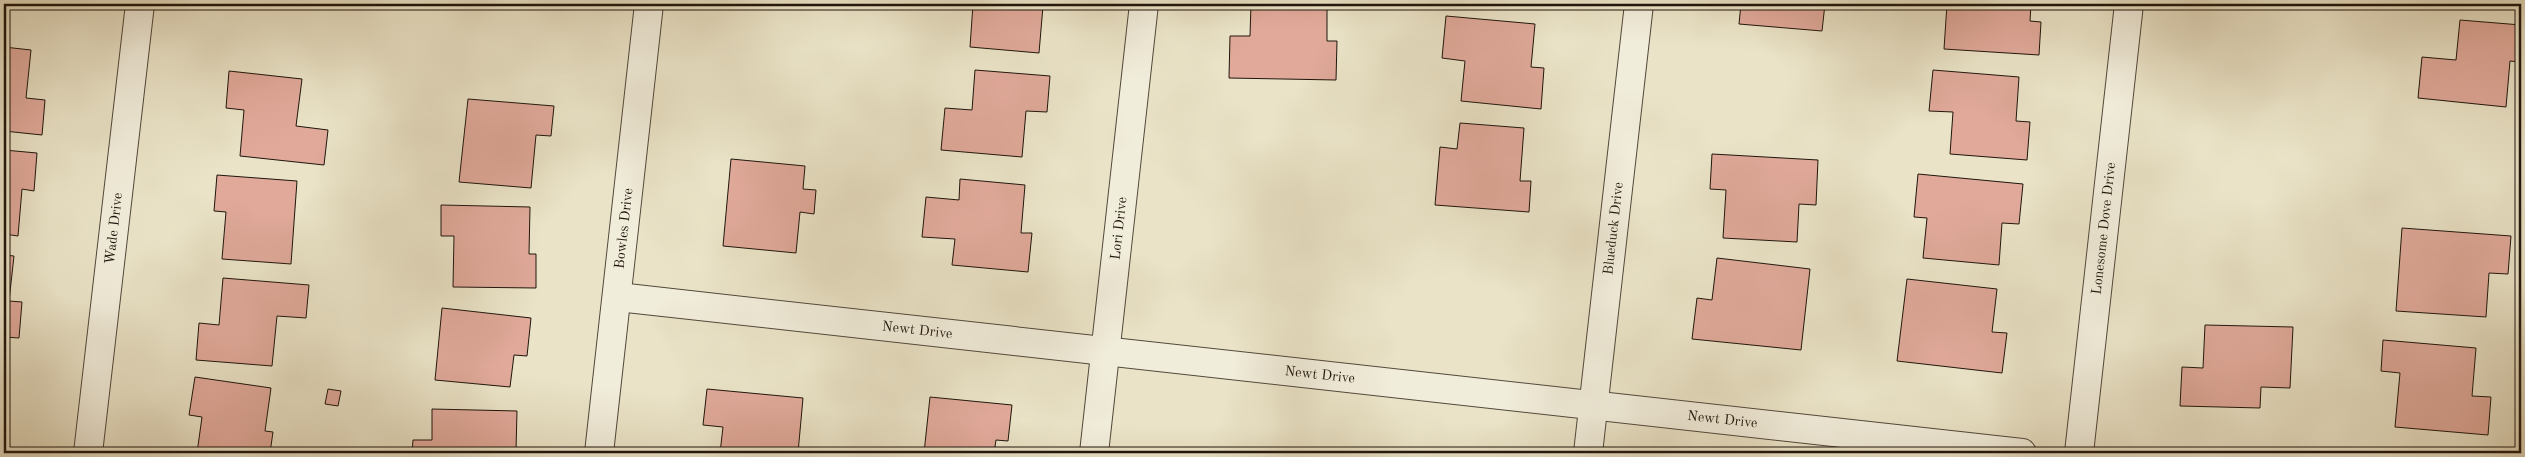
<svg xmlns="http://www.w3.org/2000/svg" width="2525" height="457" viewBox="0 0 2525 457" font-family="'Old Standard TT',serif">
<style>
.building{fill:#e0a99a;stroke:#1f150c}
.lines{fill:none;stroke-linecap:round;stroke-linejoin:round}
.minor-casing{stroke:#52483b;stroke-width:30}
.minor{stroke:#f1eddb;stroke-width:28}
.labels{text-anchor:middle;dominant-baseline:central;stroke-width:4;stroke-linejoin:round;paint-order:stroke}
.street-label{font-size:14px;fill:#1f150c;stroke:#f1eddb}
</style>
<rect width="100%" height="100%" fill="#eae3c7"/>
<filter id="stains"><feTurbulence type="fractalNoise" baseFrequency=".004" numOctaves="4"/><feColorMatrix values="0 0 0 0 .2 0 0 0 0 .09 0 0 0 0 .02 0 0 0 .5 -.17"/></filter>
<radialGradient id="worn" r=".72"><stop offset=".6" stop-color="#630" stop-opacity="0"/><stop offset="1" stop-color="#630" stop-opacity=".3"/></radialGradient>
<g class="building">
<polygon points="973,4 980,5 1057,4 1057,7 1043,6 1039,53 970,47"/>
<polygon points="1251,4 1327,4 1327,41 1337,41 1336,80 1229,78 1230,36 1250,36"/>
<polygon points="1741,4 1825,4 1822,31 1739,24"/>
<polygon points="1947,4 2031,4 2030,21 2041,22 2039,55 1944,49"/>
<polygon points="1446,16 1535,24 1531,67 1544,68 1541,109 1461,101 1465,61 1442,58"/>
<polygon points="2460,20 2521,25 2521,62 2510,61 2506,107 2418,98 2422,57 2456,60"/>
<polygon points="4,47 31,50 26,98 45,100 42,135 4,131"/>
<polygon points="975,70 1050,76 1047,112 1026,111 1022,157 941,150 945,108 972,110"/>
<polygon points="1933,70 2019,77 2016,121 2030,122 2027,160 1950,154 1953,112 1929,111"/>
<polygon points="229,71 302,79 296,126 328,130 324,165 240,156 244,110 226,108"/>
<polygon points="468,99 554,106 551,136 536,135 531,188 459,182"/>
<polygon points="1460,123 1524,128 1520,181 1531,181 1529,212 1435,205 1440,147 1457,149"/>
<polygon points="4,150 37,153 34,191 22,189 18,236 4,234"/>
<polygon points="1712,154 1818,160 1816,205 1799,204 1797,242 1723,238 1726,190 1710,189"/>
<polygon points="731,159 805,166 803,189 816,190 814,214 800,212 796,253 723,246"/>
<polygon points="1918,174 2023,184 2019,224 2002,223 1999,265 1923,258 1927,218 1914,217"/>
<polygon points="217,175 297,181 291,264 222,259 226,212 214,211"/>
<polygon points="960,179 1025,185 1021,233 1032,233 1028,272 952,265 955,239 922,237 926,197 959,200"/>
<polygon points="441,205 530,207 529,254 536,254 536,288 453,287 454,236 441,236"/>
<polygon points="2402,228 2511,236 2508,274 2489,273 2486,317 2396,311"/>
<polygon points="4,255 14,256 9,301 22,302 19,338 4,337"/>
<polygon points="1717,258 1810,269 1801,350 1692,339 1697,298 1712,300"/>
<polygon points="223,278 309,285 306,318 277,316 272,366 196,360 199,323 219,325"/>
<polygon points="1907,279 1997,289 1992,332 2007,333 2002,373 1897,361"/>
<polygon points="442,308 531,318 527,356 514,355 510,387 435,380"/>
<polygon points="2205,325 2293,327 2290,388 2261,387 2260,408 2180,406 2182,367 2203,368"/>
<polygon points="2383,340 2476,348 2472,396 2491,397 2488,435 2395,427 2400,373 2381,371"/>
<polygon points="195,377 271,388 265,431 273,432 270,453 197,453 202,417 189,415"/>
<polygon points="328,389 341,391 338,406 325,404"/>
<polygon points="707,389 803,398 798,453 720,453 723,427 703,425"/>
<polygon points="930,397 1012,405 1008,441 996,440 994,453 924,453"/>
<polygon points="432,409 517,411 516,450 487,449 487,453 412,453 413,440 432,440"/>
</g>
<g class="lines">
<g class="minor-casing">
<g id="minor">
<path id="s1" d="M 618,297 L 2022,453"/>
<path id="s2" d="M 88,453 L 140,4"/>
<path id="s3" d="M 599,453 L 649,4"/>
<path id="s4" d="M 1094,453 L 1144,4"/>
<path id="s5" d="M 1588,453 L 1639,4"/>
<path id="s6" d="M 2079,453 L 2129,4"/>
</g>
</g>
<use href="#minor" class="minor"/>
</g>
<g class="labels">
<g class="street-label">
<text stroke="none"><textPath href="#s2" startOffset="226">Wade Drive</textPath></text>
<text stroke="none"><textPath href="#s6" startOffset="226">Lonesome Dove Drive</textPath></text>
<text stroke="none"><textPath href="#s3" startOffset="226">Bowles Drive</textPath></text>
<text stroke="none"><textPath href="#s4" startOffset="226">Lori Drive</textPath></text>
<text stroke="none"><textPath href="#s5" startOffset="226">Blueduck Drive</textPath></text>
<text stroke="none"><textPath href="#s1" startOffset="301">Newt Drive</textPath></text>
<text stroke="none"><textPath href="#s1" startOffset="706">Newt Drive</textPath></text>
<text stroke="none"><textPath href="#s1" startOffset="1111">Newt Drive</textPath></text>
</g>
</g>
<rect width="2525" height="457" fill="none" stroke="#eae3c7" stroke-width="20"/>
<rect x="5" y="5" width="2515" height="447" fill="none" stroke="#1f150c" stroke-width="2.5"/>
<rect x="10" y="10" width="2505" height="437" fill="none" stroke="#1f150c"/>
<rect width="100%" height="100%" filter="url(#stains)"/>
<rect width="100%" height="100%" fill="url(#worn)"/>
</svg>
